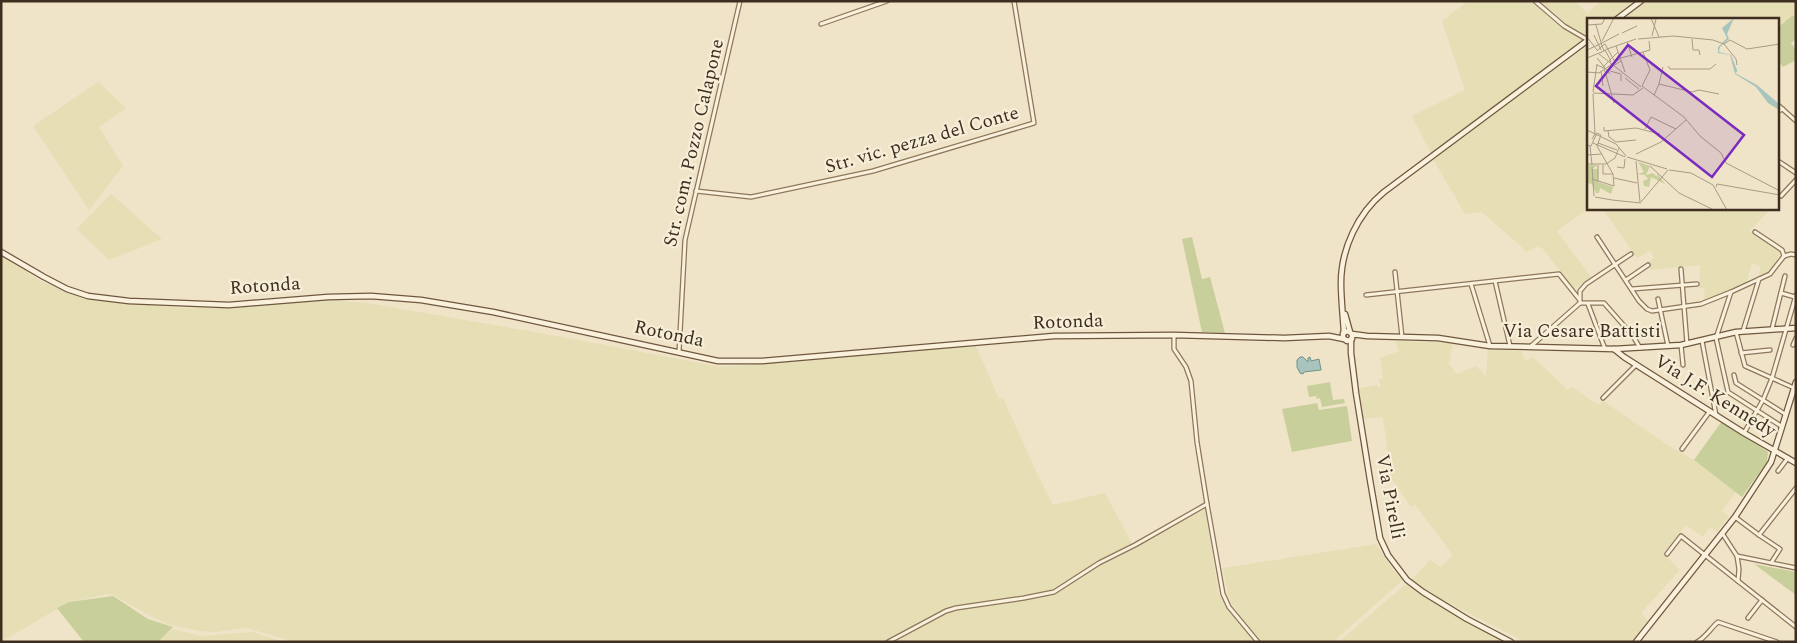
<svg xmlns="http://www.w3.org/2000/svg" width="1797" height="643" viewBox="0 0 1797 643" font-family="Spectral,serif">
<style>
.farmland{fill:#e6deb5}
.green{fill:#c9cf9b}
.water{fill:#a9c4bc;stroke:#6f938a}
.lines{fill:none;stroke-linecap:round;stroke-linejoin:round}
.street-casing{stroke:#8d765c;stroke-width:5.5}
.secondary-casing{stroke:#6f573f;stroke-width:7}
.street{stroke:#faf1dc;stroke-width:3}
.secondary{stroke:#faf1dc;stroke-width:4.5}
.labels{text-anchor:middle;dominant-baseline:central;stroke-width:4.5;stroke-linejoin:round;paint-order:stroke}
.street-label{font-size:19px;fill:#3d2e20;stroke:#f7eed8}
.inset-road{fill:none;stroke:#a89b85;stroke-width:1}
.view{fill:#7b2cbf;fill-opacity:0.15;stroke:#7b2cbf;stroke-width:2.5}
.inset-edge{fill:none;stroke:#3d2e20;stroke-width:2.5}
</style>
<rect width="100%" height="100%" fill="#f0e4c8"/>
<g class="farmland">
<polygon points="1468,1 1575,1 1587,13 1601,1 1636,1 1612,19 1588,19 1588,37 1431,153 1412,116 1465,90 1442,21"/>
<polygon points="1647,1 1796,1 1796,12 1778,26 1778,19 1623,19"/>
<polygon points="1588,45 1588,209 1557,231 1591,277 1574,289 1542,248 1536,247 1527,252 1482,212 1465,214 1433,159"/>
<polygon points="98,82 126,108 99,127 123,166 89,210 33,126"/>
<polygon points="111,194 162,239 109,260 77,229"/>
<polygon points="1603,209 1771,209 1749,231 1781,251 1776,262 1769,272 1757,279 1761,267 1752,263 1746,284 1703,301 1705,289 1699,288 1700,265 1650,270 1650,261 1654,258 1650,251 1637,258"/>
<polygon points="1,254 40,281 85,299 180,308 229,307 281,302 331,300 367,303 552,335 721,367 976,346 999,399 1003,398 1034,467 1053,505 1105,493 1134,547 1205,509 1219,595 1254,642 294,642 251,629 243,628 217,632 200,631 170,625 150,616 115,596 108,594 69,602 1,642"/>
<polygon points="1395,341 1453,343 1449,364 1457,374 1476,366 1486,376 1488,349 1521,351 1526,361 1533,357 1568,390 1572,387 1598,405 1603,401 1671,447 1694,460 1736,492 1722,511 1729,516 1717,532 1710,527 1703,537 1686,525 1663,553 1680,570 1641,613 1648,621 1631,642 1525,642 1441,599 1416,583 1412,579 1430,560 1441,567 1453,555 1415,505 1411,507 1391,478 1383,417 1364,419 1359,388 1377,385 1378,388 1381,386 1378,380 1383,378 1380,358 1399,351"/>
<polygon points="1376,544 1393,570 1403,580 1333,642 1260,642 1233,606 1228,596 1223,568"/>
<polygon points="1406,584 1420,594 1511,642 1339,642"/>
<polygon points="173,629 201,636 253,632 283,642 158,642"/>
</g>
<g class="green">
<polygon points="1793,15 1796,18 1796,39 1791,43 1796,50 1796,60 1783,67 1778,61 1778,27"/>
<polygon points="1192,237 1202,279 1210,277 1225,333 1202,332 1182,239"/>
<polygon points="1330,382 1333,400 1344,399 1345,403 1322,407 1320,398 1317,399 1316,396 1309,397 1307,386"/>
<polygon points="1317,403 1319,410 1347,406 1352,441 1292,452 1282,409"/>
<polygon points="1722,421 1768,452 1767,462 1742,497 1694,460"/>
<polygon points="1754,564 1796,572 1796,595"/>
<polygon points="113,596 148,619 173,627 158,642 84,642 57,608 69,602"/>
</g>
<polygon class="water" points="1300,357 1303,357 1308,362 1308,358 1310,357 1311,361 1319,359 1321,370 1304,372 1303,374 1300,373 1297,367 1297,360"/>
<g class="lines">
<g class="street-casing">
<g id="street">
<polyline points="1535,1 1564,26 1588,40"/>
<polyline points="821,24 887,1"/>
<polyline points="1778,105 1796,121"/>
<polyline points="1778,111 1783,109"/>
<polyline points="1778,161 1796,173"/>
<polyline points="696,191 751,197 873,171 1034,123 1014,1"/>
<polyline points="1781,196 1796,180"/>
<polyline points="1755,232 1782,250 1784,256"/>
<polyline points="1597,237 1639,301 1647,309 1652,311 1701,304 1731,292 1770,274 1784,256"/>
<polyline points="1784,256 1791,254 1796,255"/>
<polyline points="1681,269 1687,344"/>
<polyline points="1395,272 1402,337"/>
<polyline points="1626,280 1648,265"/>
<polyline points="1495,281 1510,346"/>
<polyline points="1471,284 1490,346"/>
<polyline points="1632,289 1697,284"/>
<polyline points="1731,292 1716,338 1728,392 1781,426"/>
<polyline points="1781,293 1795,297"/>
<polyline points="1366,295 1559,274 1579,299"/>
<polyline points="1658,299 1668,346"/>
<polyline points="1580,303 1604,303 1633,336 1640,348"/>
<polyline points="1580,303 1580,291 1586,284 1631,254"/>
<polyline points="1588,304 1605,349"/>
<polyline points="1772,329 1785,276"/>
<polyline points="1743,331 1759,279"/>
<polyline points="1736,332 1745,366 1794,388"/>
<polyline points="1702,341 1716,415"/>
<polyline points="1681,345 1683,365"/>
<polyline points="1793,345 1796,338"/>
<polyline points="1530,347 1580,303"/>
<polyline points="679,352 685,240 740,1"/>
<polyline points="1741,353 1770,350"/>
<polyline points="1734,375 1736,383 1785,414"/>
<polyline points="1603,398 1636,365"/>
<polyline points="1744,433 1763,400 1772,378 1796,295"/>
<polyline points="1682,449 1710,411"/>
<polyline points="1778,471 1788,458"/>
<polyline points="1207,504 1223,594 1229,607 1258,642"/>
<polyline points="1735,517 1759,535"/>
<polyline points="1722,533 1737,556 1796,568"/>
<polyline points="1667,554 1681,536 1796,627"/>
<polyline points="1737,556 1739,569 1738,581"/>
<polyline points="1771,563 1780,549 1759,535 1796,488"/>
<polyline points="1748,618 1762,600"/>
<polyline points="888,642 946,611 956,608 1024,598 1054,592 1099,563 1135,545 1207,504 1197,442 1191,381 1186,367 1174,349 1174,335"/>
<path d="M 1697,642 C 1706,637 1710,629 1718,622 L 1777,642"/>
</g>
</g>
<g class="secondary-casing">
<g id="secondary">
<polyline points="1617,19 1641,1"/>
<polyline points="1,252 44,277 67,289 88,296 129,301 229,305 328,297 371,296 421,300 493,312 718,361 762,361 1054,336 1174,335 1284,338 1329,336 1344,339"/>
<polyline points="1345,314 1350,332"/>
<path d="M 1344,333 C 1343,316 1341,299 1341,283 C 1341,249 1358,213 1384,192 L 1588,40"/>
<polyline points="1352,334 1352,339 1347,341 1343,338 1343,333 1348,331 1352,334 1367,336 1438,338 1490,346 1614,349 1681,345 1736,332 1796,328"/>
<polyline points="1351,339 1351,353 1356,393 1370,480 1380,538 1388,555 1407,580 1423,592 1467,619 1511,642"/>
<polyline points="1614,349 1624,357 1744,433 1796,463"/>
<polyline points="1636,642 1735,517 1771,462 1796,382"/>
</g>
</g>
<use href="#street" class="street"/>
<use href="#secondary" class="secondary"/>
</g>
<g class="labels">
<g class="street-label">
<text transform="translate(922 140) rotate(-16)">Str. vic. pezza del Conte</text>
<text transform="translate(694 143) rotate(-77)">Str. com. Pozzo Calapone</text>
<text transform="translate(265 286) rotate(-4)">Rotonda</text>
<text transform="translate(1068 322) rotate(-2)">Rotonda</text>
<text x="1582" y="331">Via Cesare Battisti</text>
<text transform="translate(669 334) rotate(12)">Rotonda</text>
<text transform="translate(1715 396) rotate(32)">Via J.F. Kennedy</text>
<text transform="translate(1390 497) rotate(79)">Via Pirelli</text>
</g>
</g>
<g transform="translate(1587 18)">
<rect width="192" height="192" fill="#f0e4c8"/>
<path d="M 51,144 L 63,148 L 59,157 L 66,155 L 70,159 L 70,155 L 78,166 L 64,159 L 62,169 L 57,168 L 56,163 L 61,161 L 58,157 L 50,156 L 57,154 ZM 0,147 L 11,147 L 5,151 L 11,151 L 11,164 L 26,169 L 24,176 L 13,170 L 12,175 L 9,175 L 5,166 L 0,165 Z" fill="#c9cf9b"/>
<path d="M 147,0 L 140,16 L 142,21 L 133,29 L 132,34 L 144,37 L 150,52 L 150,54 L 148,55 L 170,67 L 191,85 L 192,92 L 181,85 L 169,69 L 148,56 L 143,37 L 131,35 L 131,29 L 140,20 L 135,10 Z" fill="#a9c4bc"/>
<path class="inset-road" d="M 64,0 L 72,19M 0,7 L 15,6 L 18,0M 9,7 L 15,28 L 10,33M 35,15 L 50,8M 7,17 L 14,32M 65,18 L 69,1M 0,19 L 10,32M 51,21 L 86,18 L 126,22 L 137,26M 105,21 L 106,32 L 112,32 L 113,37M 15,23 L 27,0M 40,24 L 45,39M 15,25 L 32,16M 137,26 L 143,22 L 160,31 L 193,26M 137,26 L 149,41 L 150,47M 29,28 L 38,54M 20,31 L 17,33 L 15,28 L 18,26 L 28,44M 20,31 L 49,21M 0,32 L 15,25M 18,32 L 24,43 L 22,45M 56,34 L 63,32 L 62,23M 12,36 L 54,69M 0,40 L 17,33M 10,40 L 23,56M 10,47 L 17,50 L 27,85M 81,48 L 83,51 L 123,51 L 129,46M 15,50 L 31,34M 21,51 L 34,43M 14,53 L 16,68M 23,53 L 34,56 L 34,63M 0,54 L 12,55 L 34,40 L 56,34M 38,60 L 52,71M 72,66 L 76,49M 55,68 L 97,99 L 113,118 L 134,135 L 139,145 L 193,173M 55,68 L 63,52 L 56,34M 6,74 L 10,46M 6,75 L 46,77 L 56,70M 67,77 L 72,66 L 105,74 L 112,72 L 132,76M 17,109 L 17,113 L 49,110 L 73,116M 58,111 L 64,99 L 89,111M 0,112 L 29,126 L 39,138M 21,113 L 22,119 L 29,124 L 49,122M 5,121 L 8,116 L 6,76M 6,125 L 38,139M 11,125 L 30,132M 0,127 L 4,128 L 10,115 L 14,117 L 10,128M 3,128 L 5,147M 10,128 L 26,156 L 27,168M 49,136 L 74,124 L 99,102M 0,137 L 15,136M 40,139 L 80,151M 49,143 L 53,184M 0,146 L 19,146 L 28,140 L 32,130M 11,147 L 11,164M 16,147 L 16,156 L 26,156M 63,148 L 92,175 L 127,192M 5,149 L 7,178M 30,149 L 37,150 L 38,141M 82,152 L 104,155 L 126,167 L 140,192M 27,160 L 50,165M 5,161 L 27,168M 129,169 L 130,166 L 193,177M 8,179 L 25,182M 25,182 L 54,185M 54,184 L 81,152"/>
<path class="view" d="M 41,27 L 157,117 L 125,159 L 9,68 Z"/>
<rect width="192" height="192" class="inset-edge"/>
</g>
<rect width="1797" height="643" fill="none" stroke="#3d2e20" stroke-width="5"/>
</svg>
